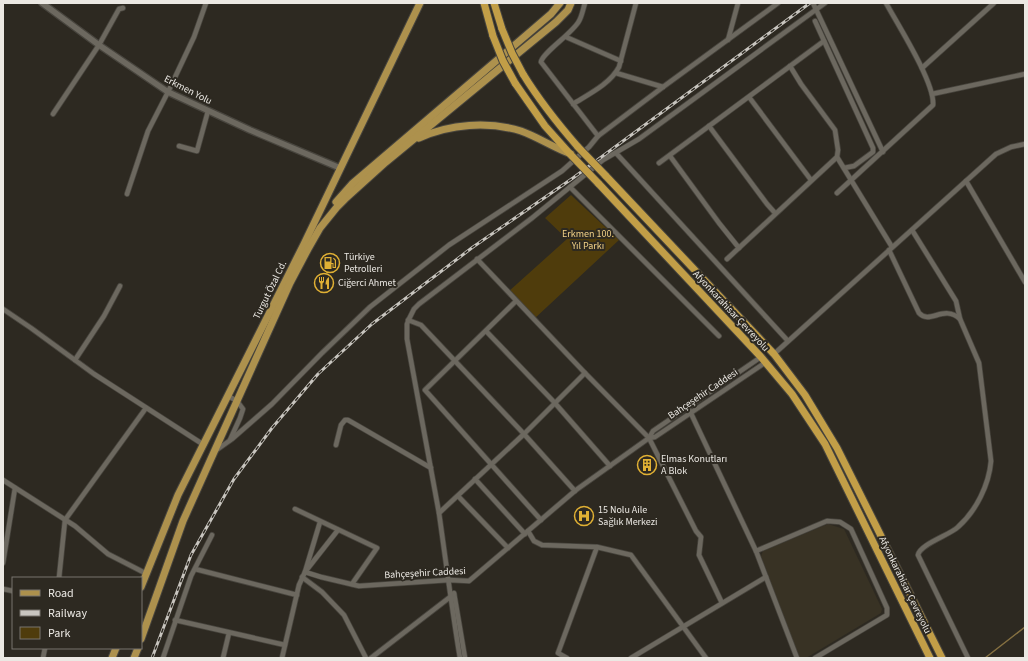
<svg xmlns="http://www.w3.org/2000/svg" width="1028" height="661" viewBox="0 0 1028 661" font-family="'Source Sans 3',sans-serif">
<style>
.built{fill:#383224}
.green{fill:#4f3c0c}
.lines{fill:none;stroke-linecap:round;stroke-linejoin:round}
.stream{stroke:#857041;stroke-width:1.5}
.minor-casing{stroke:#48453e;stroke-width:6}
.tertiary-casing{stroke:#48453e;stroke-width:8}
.primary-casing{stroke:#48453e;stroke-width:9}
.trunk-casing{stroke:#48453e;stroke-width:9}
.minor{stroke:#6c685f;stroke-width:4.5}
.tertiary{stroke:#6c685f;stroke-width:5.5}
.primary{stroke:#ad914d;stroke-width:7}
.trunk{stroke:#c29e47;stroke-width:7}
.rail-casing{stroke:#c8c5bf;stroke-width:3}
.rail{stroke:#2d2921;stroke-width:1.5;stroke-dasharray:4.5;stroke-linecap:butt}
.trunk-bridge-casing{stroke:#48453e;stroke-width:9;stroke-linecap:butt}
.trunk-bridge{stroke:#c29e47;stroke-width:7}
.labels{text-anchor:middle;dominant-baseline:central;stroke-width:4;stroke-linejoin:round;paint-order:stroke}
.street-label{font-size:10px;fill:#ebe8e3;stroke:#2d2921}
.park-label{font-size:10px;fill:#f2d187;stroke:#2d2921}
.poi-label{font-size:10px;fill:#ebe8e3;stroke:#2d2921;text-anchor:start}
</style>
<rect width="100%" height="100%" fill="#2d2921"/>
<polygon class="built" points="828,524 844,529 882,609 881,613 806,658 801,658 799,657 761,556 763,551"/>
<polygon class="green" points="571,195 619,240 534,319 508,292 567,239 545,218"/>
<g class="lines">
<polyline class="stream" points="985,658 1025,627"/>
<g class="minor-casing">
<g id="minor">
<path d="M 585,3 C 583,9 582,16 579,21 C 573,33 542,53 541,62 L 598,136 L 663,87 L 778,3"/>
<polyline points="813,3 883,152"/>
<polyline points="815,21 873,148 873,152 854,166 844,168"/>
<polyline points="566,37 621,61"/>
<polyline points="728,40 738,3"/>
<polyline points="790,66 801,84 835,130 838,150 837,157 892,247"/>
<polyline points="922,68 994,3"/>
<polyline points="616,73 663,87"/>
<polyline points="932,94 1025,74"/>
<polyline points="749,97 811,180"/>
<path d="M 573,104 C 589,94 610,84 619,67 L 636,3"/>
<polyline points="53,114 99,45 119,9 123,8"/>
<polyline points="709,126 767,204 775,213"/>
<polyline points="179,146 197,151 208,111"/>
<polyline points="616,153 788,341"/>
<polyline points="670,156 719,223 739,248"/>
<polyline points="659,163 824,41"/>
<polyline points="966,181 1025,282"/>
<polyline points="570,187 719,336"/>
<path d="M 837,193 L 933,105 C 935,83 898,25 886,3"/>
<polyline points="127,194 148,131 168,92 194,37 206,3"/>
<polyline points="912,230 956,301 960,319"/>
<path d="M 889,250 L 919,313 C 930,325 944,304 960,319 L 979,363 L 991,461 C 989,485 976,511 958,527 C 950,535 920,544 918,555 L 968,658"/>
<polyline points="477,259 585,373 649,438 696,531 701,537 699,555 722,603"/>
<polyline points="727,259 837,157"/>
<polyline points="516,301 425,390 541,520"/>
<polyline points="3,309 31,328 94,374 204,445"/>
<polyline points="408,320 421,325 524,434 575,491"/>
<polyline points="486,331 554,402 610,466"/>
<polyline points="774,354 996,154 1011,147 1025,144"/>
<polyline points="75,360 104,316 120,286"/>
<polyline points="228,396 237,401 243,409 240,418 230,440"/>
<polyline points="688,407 756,551 797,658"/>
<polyline points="649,438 653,431 761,357"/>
<polyline points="336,445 341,425 345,420 348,420 431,468"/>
<polyline points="215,451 232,439 272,404 322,353 370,307 449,245 562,171 589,147 598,136"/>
<polyline points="475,479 525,534"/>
<polyline points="3,480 75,526 108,554 147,574"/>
<polyline points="458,496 508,548"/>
<polyline points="295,509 377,548 352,584"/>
<polyline points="439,513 407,339 407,324 409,319 414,309 419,304 532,218 603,160 639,139 825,3"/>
<polyline points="338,530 305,572 321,577 359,586 449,580 469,581 576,490 649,438 655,437 766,362"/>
<polyline points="528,531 534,541 542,545 597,547 631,555 706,658"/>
<polyline points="756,551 827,521 840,522 851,529 887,608 887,615 815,658"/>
<polyline points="3,563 15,488"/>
<polyline points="195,569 297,595"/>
<polyline points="302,577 322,592 344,615 366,658"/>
<polyline points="59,578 65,520 146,408"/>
<polyline points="3,589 13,591"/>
<polyline points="454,593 465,658"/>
<polyline points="175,620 285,645"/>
<polyline points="43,658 45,648"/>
<polyline points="163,658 191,576 212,535"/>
<polyline points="223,658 229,633"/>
<polyline points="282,658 299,585 305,572 320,522"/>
<polyline points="371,658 454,594"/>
<path d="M 460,658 C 452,610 446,562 439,513 L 524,434 L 585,373"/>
<polyline points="567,658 558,653 597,547"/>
<polyline points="631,658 766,577"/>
</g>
</g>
<g class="tertiary-casing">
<polyline id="tertiary" points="42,3 99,45 168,92 250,130 340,168"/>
</g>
<g class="primary-casing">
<g id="primary">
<path d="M 419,138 C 450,124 488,121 521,131 C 538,137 554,148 571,154"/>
<polyline points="336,202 352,184 551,14 560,3"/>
<polyline points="141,587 178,495 304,244 420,3"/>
<polyline points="141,639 183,521 290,283 308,249 320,228 337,207 345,199 386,162 556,22 568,10 571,3"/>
<polyline points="112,658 116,648"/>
<polyline points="134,658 138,648"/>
</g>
</g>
<g class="trunk-casing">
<g id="trunk">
<polyline points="484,3 493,36"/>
<polyline points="494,3 502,29"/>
<path d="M 523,74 C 539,100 558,124 578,147"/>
<polyline points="515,83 545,126 571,155"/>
<polyline points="605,175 774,354 805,395 837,448 942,658"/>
<polyline points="598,183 761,357 792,394 825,444 930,658"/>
</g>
</g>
<use href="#minor" class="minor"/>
<use href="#tertiary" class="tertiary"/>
<use href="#primary" class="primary"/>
<use href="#trunk" class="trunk"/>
<g class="rail-casing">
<polyline id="rail" points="152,658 191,555 234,479 272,428 318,374 372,324 473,247 573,178 810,3"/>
</g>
<use href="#rail" class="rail"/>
<g class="trunk-bridge-casing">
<g id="trunk-bridge">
<polyline points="502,29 512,53 523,74"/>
<polyline points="493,36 503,61 515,83"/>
<polyline points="578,147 605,175"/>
<polyline points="571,155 598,183"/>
</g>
</g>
<use href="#trunk-bridge" class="trunk-bridge"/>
</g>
<defs>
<g id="fuel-ring" transform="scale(1)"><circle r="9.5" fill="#2d2921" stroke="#e0b034" stroke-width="1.5"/><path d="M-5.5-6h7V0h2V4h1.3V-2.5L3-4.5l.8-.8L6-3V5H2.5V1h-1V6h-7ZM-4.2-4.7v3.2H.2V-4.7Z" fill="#e0b034"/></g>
<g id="restaurant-ring" transform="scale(1)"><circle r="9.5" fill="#2d2921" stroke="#e0b034" stroke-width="1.5"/><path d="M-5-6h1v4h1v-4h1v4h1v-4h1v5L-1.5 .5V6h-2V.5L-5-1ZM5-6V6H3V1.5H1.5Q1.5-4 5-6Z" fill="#e0b034"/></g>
<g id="building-ring" transform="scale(1)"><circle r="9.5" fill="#2d2921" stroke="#e0b034" stroke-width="1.5"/><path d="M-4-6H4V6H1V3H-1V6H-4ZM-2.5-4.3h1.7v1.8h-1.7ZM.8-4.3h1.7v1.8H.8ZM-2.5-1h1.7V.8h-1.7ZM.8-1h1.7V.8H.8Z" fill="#e0b034"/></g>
<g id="hospital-ring" transform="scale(1)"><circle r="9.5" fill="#2d2921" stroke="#e0b034" stroke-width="1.5"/><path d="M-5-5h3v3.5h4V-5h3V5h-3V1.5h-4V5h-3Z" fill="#e0b034"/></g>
</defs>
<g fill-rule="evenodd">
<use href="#fuel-ring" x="330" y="263"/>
<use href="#restaurant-ring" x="324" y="283"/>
<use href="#building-ring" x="647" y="465"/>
<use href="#hospital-ring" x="584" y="516"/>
</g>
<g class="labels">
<g class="street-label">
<text transform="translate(188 90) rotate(27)">Erkmen Yolu</text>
<text transform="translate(270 290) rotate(-64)">Turgut Özal Cd.</text>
<text transform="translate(731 311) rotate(47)">Afyonkarahisar Çevreyolu</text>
<text transform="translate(703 394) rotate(-34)">Bahçeşehir Caddesi</text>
<text transform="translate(425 573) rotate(-3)">Bahçeşehir Caddesi</text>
<text transform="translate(905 585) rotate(64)">Afyonkarahisar Çevreyolu</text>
</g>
<g class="park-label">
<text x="588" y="234">Erkmen 100.<tspan x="588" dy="12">Yıl Parkı</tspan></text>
</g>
<g class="poi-label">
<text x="344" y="257">Türkiye<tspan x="344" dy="12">Petrolleri</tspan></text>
<text x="338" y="283">Ciğerci Ahmet</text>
<text x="661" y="459">Elmas Konutları<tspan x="661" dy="12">A Blok</tspan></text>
<text x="598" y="510">15 Nolu Aile<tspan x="598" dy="12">Sağlık Merkezi</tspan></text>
</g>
</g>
<rect width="1028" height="661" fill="none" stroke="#ebe8e3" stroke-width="8"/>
<rect x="12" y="577" width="130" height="72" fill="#2d2921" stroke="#79756f"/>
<rect x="20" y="590" width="20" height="6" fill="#ad914d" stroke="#79756f"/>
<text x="48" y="597" font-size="12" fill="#ebe8e3">Road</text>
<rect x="20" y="610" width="20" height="6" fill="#c8c5bf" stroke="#79756f"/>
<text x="48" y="617" font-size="12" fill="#ebe8e3">Railway</text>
<rect x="20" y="627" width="20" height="12" fill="#4f3c0c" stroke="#79756f"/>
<text x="48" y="637" font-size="12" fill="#ebe8e3">Park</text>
</svg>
